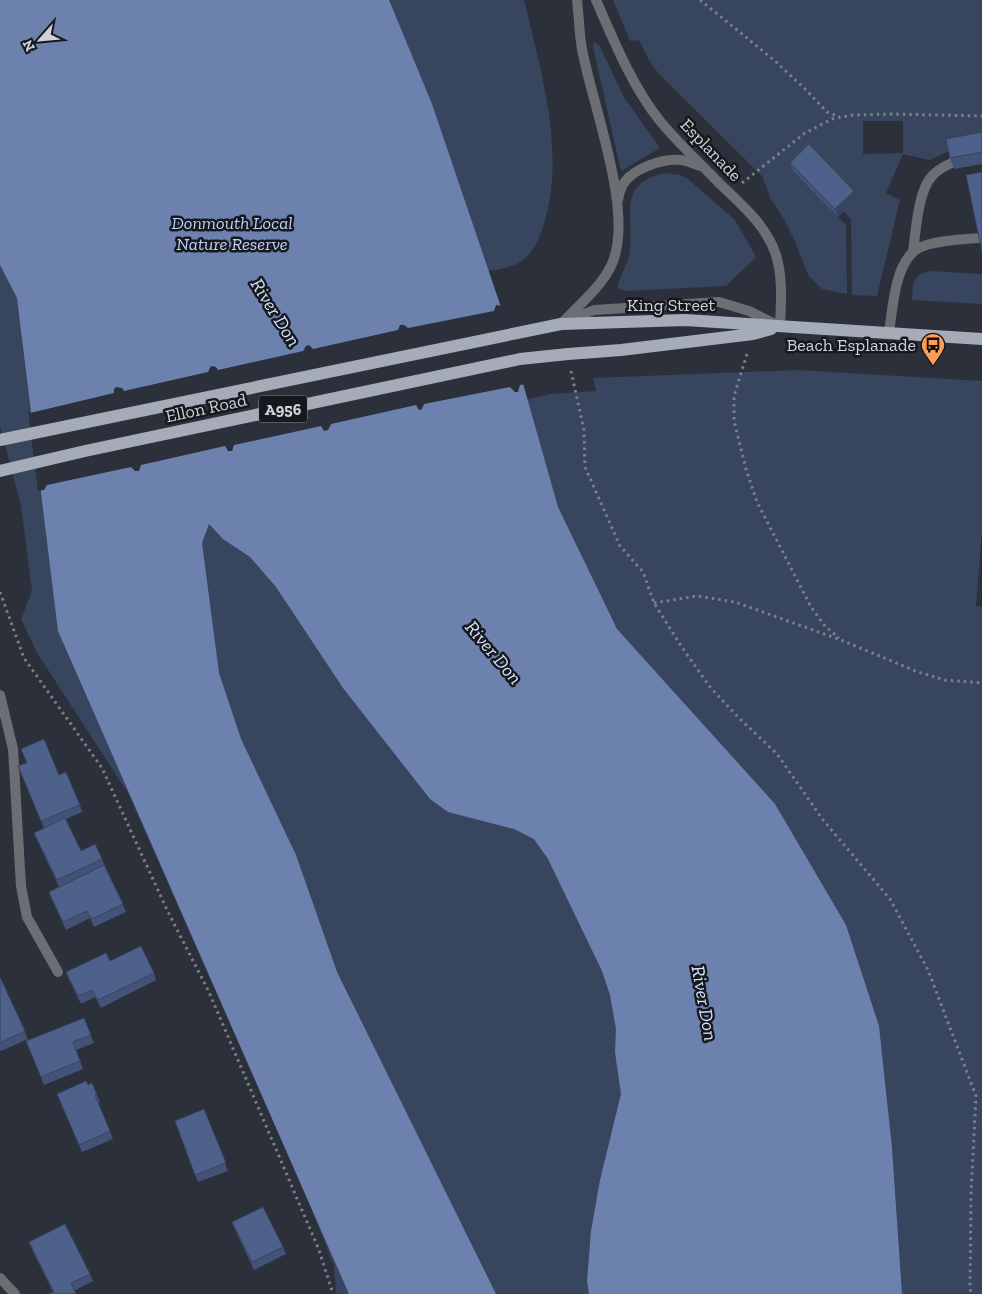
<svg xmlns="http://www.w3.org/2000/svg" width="982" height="1294" viewBox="0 0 982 1294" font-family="'Zilla Slab',serif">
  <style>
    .green { fill: #38455f; fill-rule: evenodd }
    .water { fill: #6c81ad }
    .pier { fill: #2b303b }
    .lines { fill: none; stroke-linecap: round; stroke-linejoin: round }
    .path { stroke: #7b7f88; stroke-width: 3; stroke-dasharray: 2.5 4; stroke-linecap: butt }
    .service { stroke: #6c6e74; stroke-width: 10 }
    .minor { stroke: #6c6e74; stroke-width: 10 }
    .tertiary { stroke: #6c6e74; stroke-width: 10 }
    .primary { stroke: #a6acb7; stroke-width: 12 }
    .wall { fill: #425377 }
    .shaded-wall { fill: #364461 }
    .building { fill: #4d618a; stroke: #364461 }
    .labels { text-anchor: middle; stroke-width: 5; stroke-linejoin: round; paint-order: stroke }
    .shield { fill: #16181d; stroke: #979aa0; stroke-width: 1 }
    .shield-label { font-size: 16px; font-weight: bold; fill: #ced1d8 }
    .street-label { font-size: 18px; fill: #ced1d8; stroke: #16181d }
    .park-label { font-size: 18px; font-style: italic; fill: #bed2fb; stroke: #16181d }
    .poi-label { font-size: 18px; fill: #ced1d8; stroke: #16181d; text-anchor: end }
    .water-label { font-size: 19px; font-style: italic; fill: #d5e3fe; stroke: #16181d }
  </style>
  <rect width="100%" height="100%" fill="#2b303b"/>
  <!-- green -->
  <path class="green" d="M0 0H524C541 70 566 154 544 224 540 237 534 251 523 260 506 272 481 271 460 273L492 408 551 394 596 391 593 378 798 370 982 381V530L976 606 982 607V1294H336L334 1266 310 1205 128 793 37 653 21 619 32 591 21 506 0 426Z
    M613 0H982V144L950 151 929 160 903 154 886 193 900 200 877 296 852 295 851 219 843 211 856 198 793 170 846 225 847 294 822 289 808 275 795 241 784 219 771 199 762 176 659 74 650 62 639 40 630 41ZM863 121H903V153L863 154Z
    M594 42 599 45 624 97 660 148 621 171 594 51 593 44Z
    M664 173 680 175 688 179 735 220 756 257 726 286 626 291 618 288C617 281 627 265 629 256 636 222 614 184 664 173Z
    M930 271 982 274V304L912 300C913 283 912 275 930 271Z"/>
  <!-- water -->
  <path class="water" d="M0 0H389L432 104 503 313 558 507 617 629 775 804 846 925 879 1026 892 1148 902 1294H589L587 1281 591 1231 600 1180 621 1094 615 1052 616 1029 610 995 602 971 548 859 534 839 514 829 448 812 430 799 343 688 276 587 250 557 223 539 209 524 202 543 219 673 241 739 296 855 337 972 496 1294H349L58 631 17 298 0 265Z"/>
  <!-- pier -->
  <path class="pier" d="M496 305 502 306 503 309H505L526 384 520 385 518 392H515L510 387 424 404 422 409 419 410 416 405 331 424 328 430 324 431 321 426 234 445 232 451H228L225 446 141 465 139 471H135L131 467 47 485 44 490 38 491 28 410 30 413 114 393V389L116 387 122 388 124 391 208 372 211 366 216 367 218 370 303 351 306 346 309 345 313 349 398 330 400 325H404L408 328 494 311Z"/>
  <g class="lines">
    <!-- path -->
    <path class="path" d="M700 0 774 60 806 90 827 112 840 117
      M742 183 805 133 832 119 853 115 891 114 982 116
      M747 354 734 396V421L746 469 757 502 811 607 825 626 839 638
      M571 371 584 430 585 467 620 546 643 572 654 603 681 646 710 687 739 718 777 754 823 820 890 899 928 970 976 1096 971 1194 970 1287 971 1294
      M0 592 24 658 102 768 168 912 209 992 319 1250 333 1294
      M654 603 697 596 735 602 841 640 918 672 945 680 982 683"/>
    <!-- service -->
    <path class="service" d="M913 251C916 231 918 189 933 175 938 169 946 166 953 162
      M565 322 594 310 719 302 749 311 775 324
      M889 332C893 308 894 270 913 252 924 241 964 239 980 238"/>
    <!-- minor -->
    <path class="minor" d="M0 695 13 749 21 886 27 917 58 972"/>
    <!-- tertiary -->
    <path class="tertiary" d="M596 0C614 41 632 86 660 121 678 143 700 163 720 184 741 204 767 226 776 255 783 278 781 303 780 327
      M618 200C619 197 619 192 621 189 628 169 666 156 686 161 691 162 696 165 701 166
      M561 324C577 307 601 287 611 266 636 215 592 105 582 49 579 33 579 16 577 0
      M0 1278 15 1294"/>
    <!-- primary -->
    <path class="primary" d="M0 440 561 324 685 320 982 339
      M0 471 85 451 520 359 568 354 621 350 753 334 771 329"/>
  </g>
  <!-- wall -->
  <path class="wall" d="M982 132V164L954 169 950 158Z
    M790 163 857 199 838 217 793 171Z
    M18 766 59 775 80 805 82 812 66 819 81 851 102 859 126 912 94 927 90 918 66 930 52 900 49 892 59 887 37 840 34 833 44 828Z
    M110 961 154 973 156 980 101 1008 95 997 81 1004 69 980 66 972Z
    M0 977 28 1039 1 1051 0 1050Z
    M84 1018 94 1043 76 1050 83 1069 44 1085 26 1041Z
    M88 1085 97 1095 100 1102 98 1103 113 1139 82 1152 57 1094Z
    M204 1109 228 1171 198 1182 175 1121Z
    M232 1222 283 1247 286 1254 254 1270 235 1230Z
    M29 1242 90 1274 93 1281 74 1291 53 1292 32 1250Z"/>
  <!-- shaded-wall -->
  <path class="shaded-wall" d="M854 191 857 199 838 217 835 209Z"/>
  <!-- building -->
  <path class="building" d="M982 132V152L950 158 946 139Z
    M809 144 854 191 835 209 790 163Z
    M982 172V252L966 175Z
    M44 739 59 775 66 772 80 805 41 821 18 766 27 763 21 749Z
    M65 818 81 851 95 844 102 859 57 880 34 833Z
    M104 865 123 904 92 919 87 911 63 922 49 892Z
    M141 946 154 973 98 1000 92 990 78 996 66 972 106 953 110 961Z
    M0 977 25 1031 0 1043Z
    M84 1018 91 1035 73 1042 80 1061 41 1077 26 1041Z
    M86 1081 88 1085 92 1083 97 1095H95L110 1131 79 1145 57 1094Z
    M204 1109 226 1163 195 1175 175 1121Z
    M263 1207 283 1247 252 1262 232 1222Z
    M65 1224 90 1274 71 1283 76 1294H50V1293L54 1292 29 1242Z"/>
  <!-- icons -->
  <defs>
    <g id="bus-pin" transform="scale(1.25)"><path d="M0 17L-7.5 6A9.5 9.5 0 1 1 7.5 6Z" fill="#fd9c56" stroke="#16181d"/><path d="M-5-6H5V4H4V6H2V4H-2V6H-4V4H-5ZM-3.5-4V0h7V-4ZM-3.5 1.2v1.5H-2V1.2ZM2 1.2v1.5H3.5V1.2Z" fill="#111"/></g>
  </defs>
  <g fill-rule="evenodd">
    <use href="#bus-pin" x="933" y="345"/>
  </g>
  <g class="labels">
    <!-- shield labels -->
    <rect class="shield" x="259" y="395.5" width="48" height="27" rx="4"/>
    <g class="shield-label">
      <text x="283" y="415">A956</text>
    </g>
    <!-- street labels -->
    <g class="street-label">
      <text transform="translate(711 150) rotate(46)" y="6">Esplanade</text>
      <text x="671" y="311">King Street</text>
      <text transform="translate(206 408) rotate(-12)" y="6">Ellon Road</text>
    </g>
    <!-- park labels -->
    <g class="park-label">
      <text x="232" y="229">Donmouth Local<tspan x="232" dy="21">Nature Reserve</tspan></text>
    </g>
    <!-- poi labels -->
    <g class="poi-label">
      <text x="916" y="351">Beach Esplanade</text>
    </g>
    <!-- water labels -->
    <g class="water-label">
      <text transform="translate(276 312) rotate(58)" y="7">River Don</text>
      <text transform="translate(494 652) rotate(50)" y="7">River Don</text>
      <text transform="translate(705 1003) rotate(80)" y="7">River Don</text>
    </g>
  </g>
  <!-- north arrow -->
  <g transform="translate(40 40) rotate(243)" stroke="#16181d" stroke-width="4" paint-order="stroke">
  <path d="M0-4L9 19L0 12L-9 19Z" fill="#ced1d8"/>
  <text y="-8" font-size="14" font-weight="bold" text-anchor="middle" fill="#ced1d8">N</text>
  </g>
</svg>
